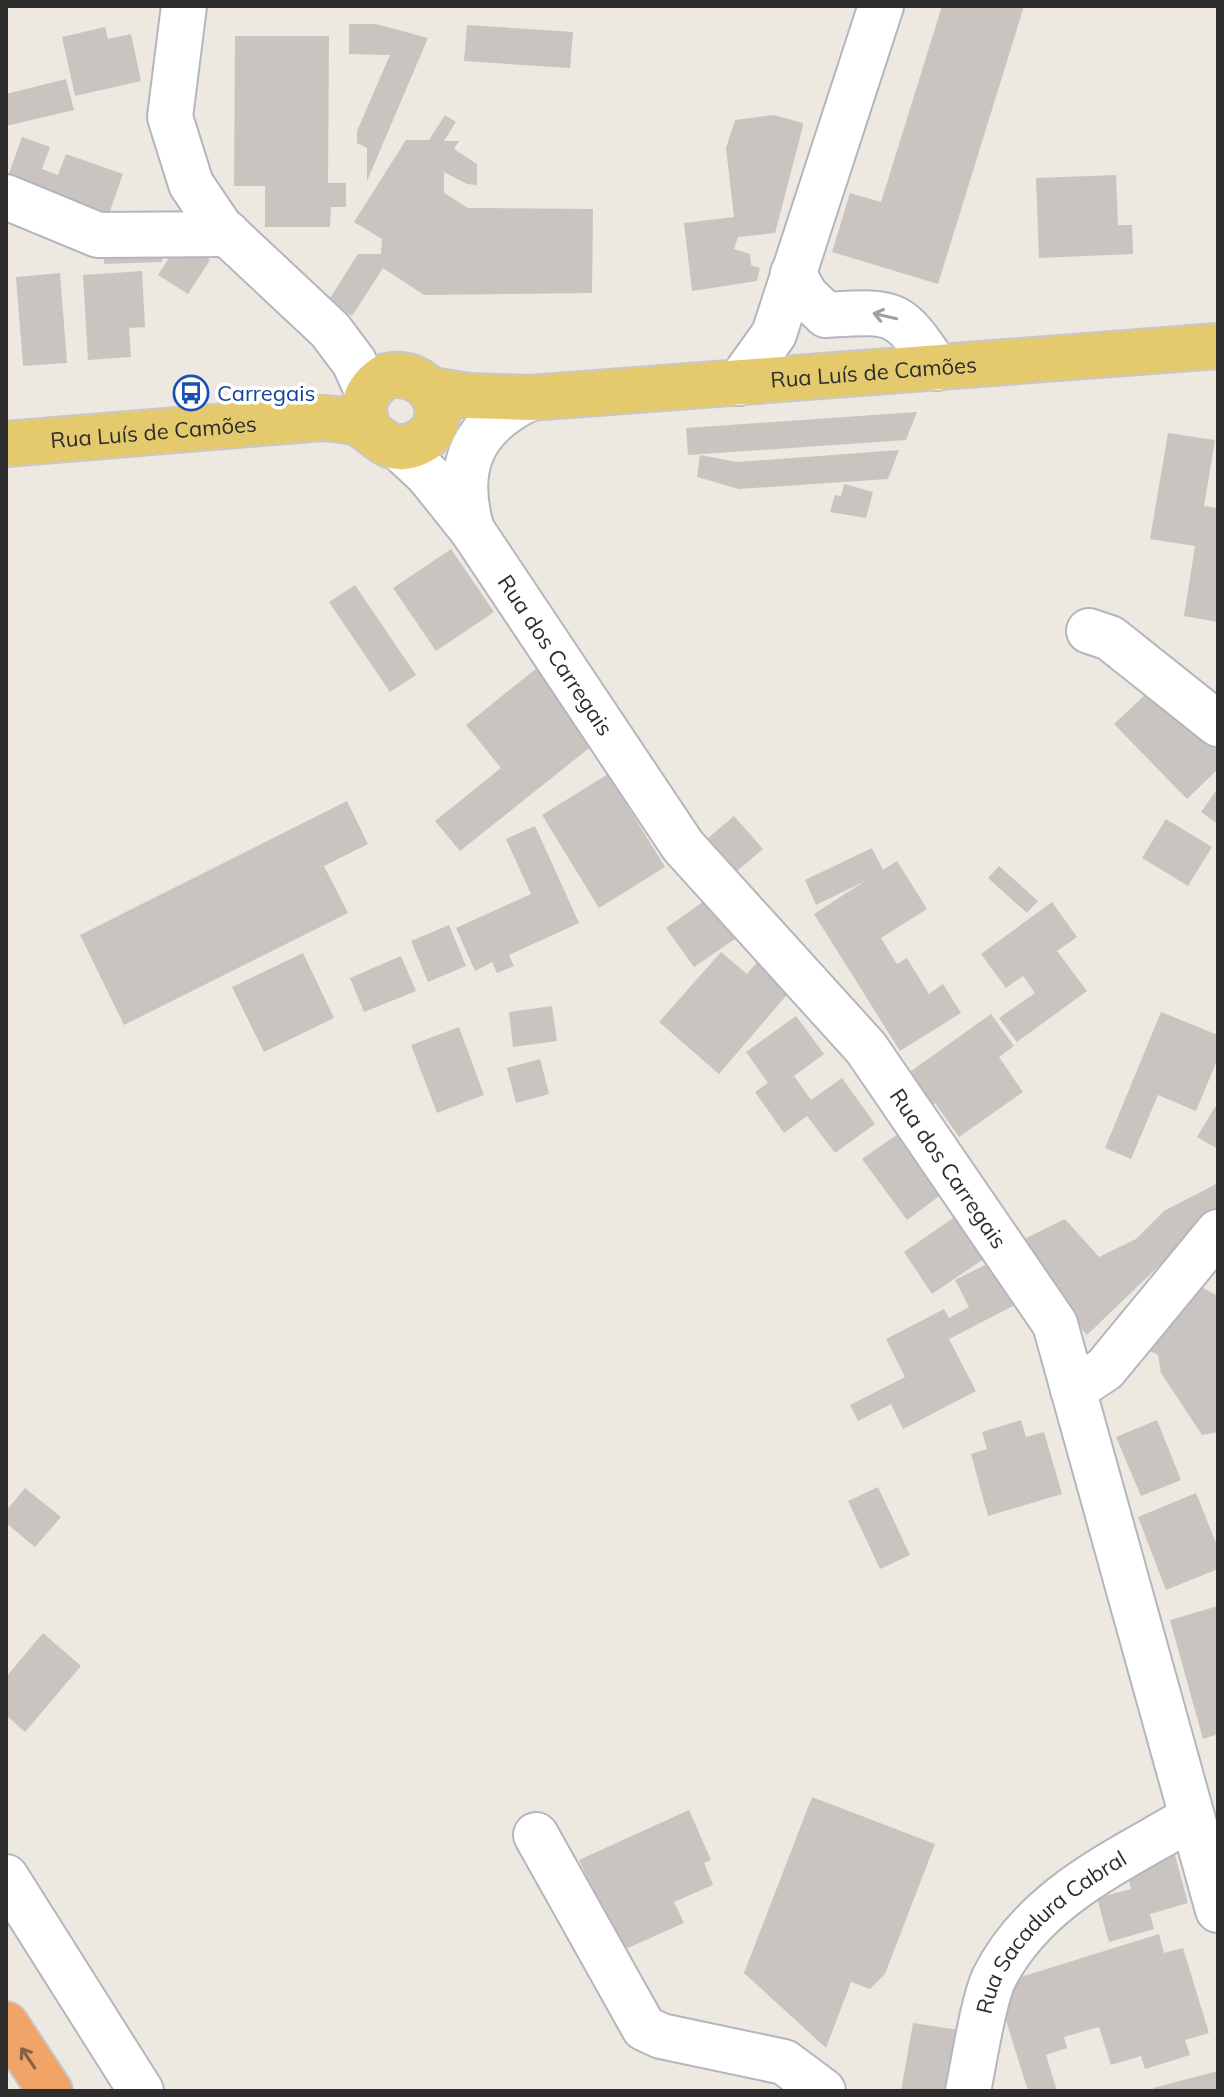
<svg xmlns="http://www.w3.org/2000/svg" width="1224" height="2097" viewBox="0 0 1224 2097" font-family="Mulish,sans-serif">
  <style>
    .building { fill: #c9c4c0 }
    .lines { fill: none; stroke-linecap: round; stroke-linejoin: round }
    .minor-casing { stroke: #b4b6bf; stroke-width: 48 }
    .major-casing { stroke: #c8c8c8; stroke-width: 48 }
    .highway-casing { stroke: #c8c8c8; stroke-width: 48 }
    .minor { stroke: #fff; stroke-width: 44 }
    .major { stroke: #e5ca6d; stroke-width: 44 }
    .highway { stroke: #f1a467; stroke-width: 44 }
    .oneway { stroke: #a0a0a0 }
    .oneway2 { stroke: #856347 }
    .labels { text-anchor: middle; stroke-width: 7; stroke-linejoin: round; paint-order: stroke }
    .street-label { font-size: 22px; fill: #2d2d2d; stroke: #fff }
    .transit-label { font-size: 22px; fill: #164399; stroke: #fff; text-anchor: start }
  </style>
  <rect width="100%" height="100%" fill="#ede8e0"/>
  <!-- building -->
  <path class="building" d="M942 6H1024L938 284 832 252 850 193 881 202Z
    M349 24H376L428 38 367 181V148L357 143V131L390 55 349 54Z
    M467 25 573 32 570 68 464 61Z
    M105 27 108 39 131 34 141 81 75 96 62 37Z
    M235 36H329L328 183H346V207H331L330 227H265V186H234Z
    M66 79 74 110 6 126V94Z
    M445 115 456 122 444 141H459L454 149 477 164V185L467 184 444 172V193L468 208 593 209 592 293 424 295 383 268 352 316 328 301 358 254H381L382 239 354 222 406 140H429Z
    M774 115 803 123V126L775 233 738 237 734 249 750 254 751 265 760 268 757 281 692 291 684 223 734 217 726 148 735 120Z
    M22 137 50 147 42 169 58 175 66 154 123 174 105 225 6 182Z
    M1116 175 1118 225H1132L1133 254 1039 258 1036 178Z
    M180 241 210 260 188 294 158 275Z
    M162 242V262L104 264V244Z
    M142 271 145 327 129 328 131 357 88 360 83 275Z
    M60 273 67 363 23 366 16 277Z
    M917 412 906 440 688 455 686 428Z
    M1168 433 1215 440 1204 506 1218 508V622L1184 616 1195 546 1150 539Z
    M899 450 888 479 739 489 697 477 700 455 737 462Z
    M844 484 873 492 866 518 830 512 835 495 841 496Z
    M451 549 494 612 436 651 393 588Z
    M355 585 416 675 390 692 329 602Z
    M538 667 598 741 460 851 435 821 501 768 466 725Z
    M1161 680 1218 739V769L1187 799 1114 724Z
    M608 774 665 867 599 908 542 815Z
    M1218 788V824L1201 812Z
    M347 801 368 844 324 866 348 913 124 1025 80 935Z
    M734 816 763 849 729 878 700 845Z
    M1166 819 1212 847 1188 886 1142 858Z
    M535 826 579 923 509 955 514 966 497 973 492 962 475 971 456 928 531 894 506 839Z
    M872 848 883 870 897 861 927 909 881 938 897 964 907 958 929 994 943 984 961 1013 900 1051 814 914 865 881 816 905 805 880Z
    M999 866 1038 901 1027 913 988 878Z
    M707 899 735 939 694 967 666 928Z
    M1052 902 1077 937 1057 951 1087 991 1017 1042 999 1018 1035 993 1023 976 1006 988 981 954Z
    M449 925 466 966 428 982 411 941Z
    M721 952 747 974 758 961 791 990 719 1074 659 1022Z
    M303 953 334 1018 264 1052 232 987Z
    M401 956 416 991 364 1012 350 978Z
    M552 1006 557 1041 513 1047 509 1012Z
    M1161 1012 1218 1035V1058L1196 1111 1158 1095 1131 1159 1105 1148Z
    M991 1014 1014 1046 999 1057 1023 1092 959 1137 935 1103 930 1107 907 1074Z
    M796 1016 824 1054 794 1076 811 1100 842 1078 875 1124 835 1153 807 1116 784 1133 755 1092 768 1083 746 1052Z
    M459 1027 484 1095 437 1113 411 1045Z
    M540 1059 549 1094 516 1103 507 1068Z
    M1215 1107 1218 1108V1149L1197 1137Z
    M898 1134 942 1194 907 1220 862 1159Z
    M1218 1183V1209L1087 1335 1046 1294 1020 1241 1065 1219 1099 1257 1136 1239 1164 1211Z
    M956 1216 985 1258 932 1294 904 1252Z
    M993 1261 1015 1305 949 1339 976 1391 903 1429 891 1404 858 1421 850 1405 905 1377 886 1339 944 1309 949 1318 969 1307 955 1280Z
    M1184 1278 1218 1296V1432L1202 1435 1161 1373 1158 1355 1140 1346Z
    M1021 1420 1026 1437 1044 1432 1062 1494 988 1516 971 1454 987 1449 982 1432Z
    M1157 1420 1181 1480 1141 1496 1116 1437Z
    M878 1487 910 1555 880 1569 848 1501Z
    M25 1488 61 1517 35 1547 6 1523V1511Z
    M1196 1493 1218 1548V1569L1166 1590 1138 1517Z
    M1218 1606V1734L1203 1739 1170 1620Z
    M43 1633 81 1666 25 1732 6 1715V1677Z
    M812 1797 935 1844 885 1974 870 1989 851 1982 826 2048 744 1973Z
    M689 1810 711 1860 704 1863 713 1885 674 1902 684 1923 621 1951 579 1860Z
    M1175 1855 1188 1903 1150 1914 1154 1929 1109 1942 1097 1898 1131 1889 1126 1869Z
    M1159 1934 1164 1953 1183 1948 1209 2033 1185 2040 1190 2055 1145 2069 1141 2056 1111 2065 1099 2027 1064 2037 1067 2048 1046 2055 1057 2091H1028L995 1985Z
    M913 2023 959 2030 949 2091H901Z
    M1218 2071V2091H1154L1153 2088Z"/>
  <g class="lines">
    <!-- minor casing -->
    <g class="minor-casing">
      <g id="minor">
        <path d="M184 6 170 117 191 184 220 227 330 330 354 362 368 393"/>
        <path d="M6 197 98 235 228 234"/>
        <path d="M793 273 806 296 826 315C896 311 898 309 937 368"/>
        <path d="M739 383 774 334 881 6"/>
        <path id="s1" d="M398 447 428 475 472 530 683 846 866 1048 1055 1324 1218 1910"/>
        <path d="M472 530C454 469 471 426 530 398"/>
        <path d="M1089 631 1110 638 1218 724"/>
        <path d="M1073 1390 1105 1369 1218 1232"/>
        <path d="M536 1835 644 2028 661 2036 784 2062 823 2091"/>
        <path d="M6 1877 141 2091"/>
        <path id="s2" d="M968 2091C974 2063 983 2001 994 1978 1035 1897 1117 1862 1191 1818"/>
      </g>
    </g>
    <!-- major casing -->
    <g class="major-casing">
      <g id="major">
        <path id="s3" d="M431 390 469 396 530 398 1218 346"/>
        <path id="s4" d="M6 444 323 418C335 419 347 419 359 424 378 434 387 454 413 445 458 428 436 366 386 376 365 390 358 408 370 431"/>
      </g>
    </g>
    <!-- highway casing -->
    <g class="highway-casing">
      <path id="highway" d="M6 2024 50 2091"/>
    </g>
    <!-- minor -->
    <use href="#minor" class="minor"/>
    <!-- major -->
    <use href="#major" class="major"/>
    <!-- highway -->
    <use href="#highway" class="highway"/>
  </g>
  <!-- one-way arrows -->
  <defs><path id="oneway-shaft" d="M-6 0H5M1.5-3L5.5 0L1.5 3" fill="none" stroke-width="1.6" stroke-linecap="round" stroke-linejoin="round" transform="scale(2)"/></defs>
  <use class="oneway" href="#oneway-shaft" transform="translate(885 316) rotate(-167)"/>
  <use class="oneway2" href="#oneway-shaft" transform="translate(28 2058) rotate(-124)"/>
  <!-- icons -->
  <defs>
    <g id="bus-ring" transform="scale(1.8)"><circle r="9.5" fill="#fff" stroke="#1a4fb4" stroke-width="1.5"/><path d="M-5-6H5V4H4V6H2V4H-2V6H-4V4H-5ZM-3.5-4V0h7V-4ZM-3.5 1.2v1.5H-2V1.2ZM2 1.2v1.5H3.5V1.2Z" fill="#1a4fb4"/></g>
  </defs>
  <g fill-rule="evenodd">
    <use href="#bus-ring" x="191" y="393"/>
  </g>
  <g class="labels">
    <!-- street labels -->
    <g class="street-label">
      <text dy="8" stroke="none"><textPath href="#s3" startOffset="444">Rua Luís de Camões</textPath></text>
      <text dy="8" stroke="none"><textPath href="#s4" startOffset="148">Rua Luís de Camões</textPath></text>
      <text dy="8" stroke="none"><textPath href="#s1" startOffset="262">Rua dos Carregais</textPath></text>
      <text dy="8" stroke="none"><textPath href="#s1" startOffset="910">Rua dos Carregais</textPath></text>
      <text dy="8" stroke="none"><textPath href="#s2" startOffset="188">Rua Sacadura Cabral</textPath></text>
    </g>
    <!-- transit labels -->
    <g class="transit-label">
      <text x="217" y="401">Carregais</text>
    </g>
  </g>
  <!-- border -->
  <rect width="1224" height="2097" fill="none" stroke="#2d2d2d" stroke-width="16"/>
</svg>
